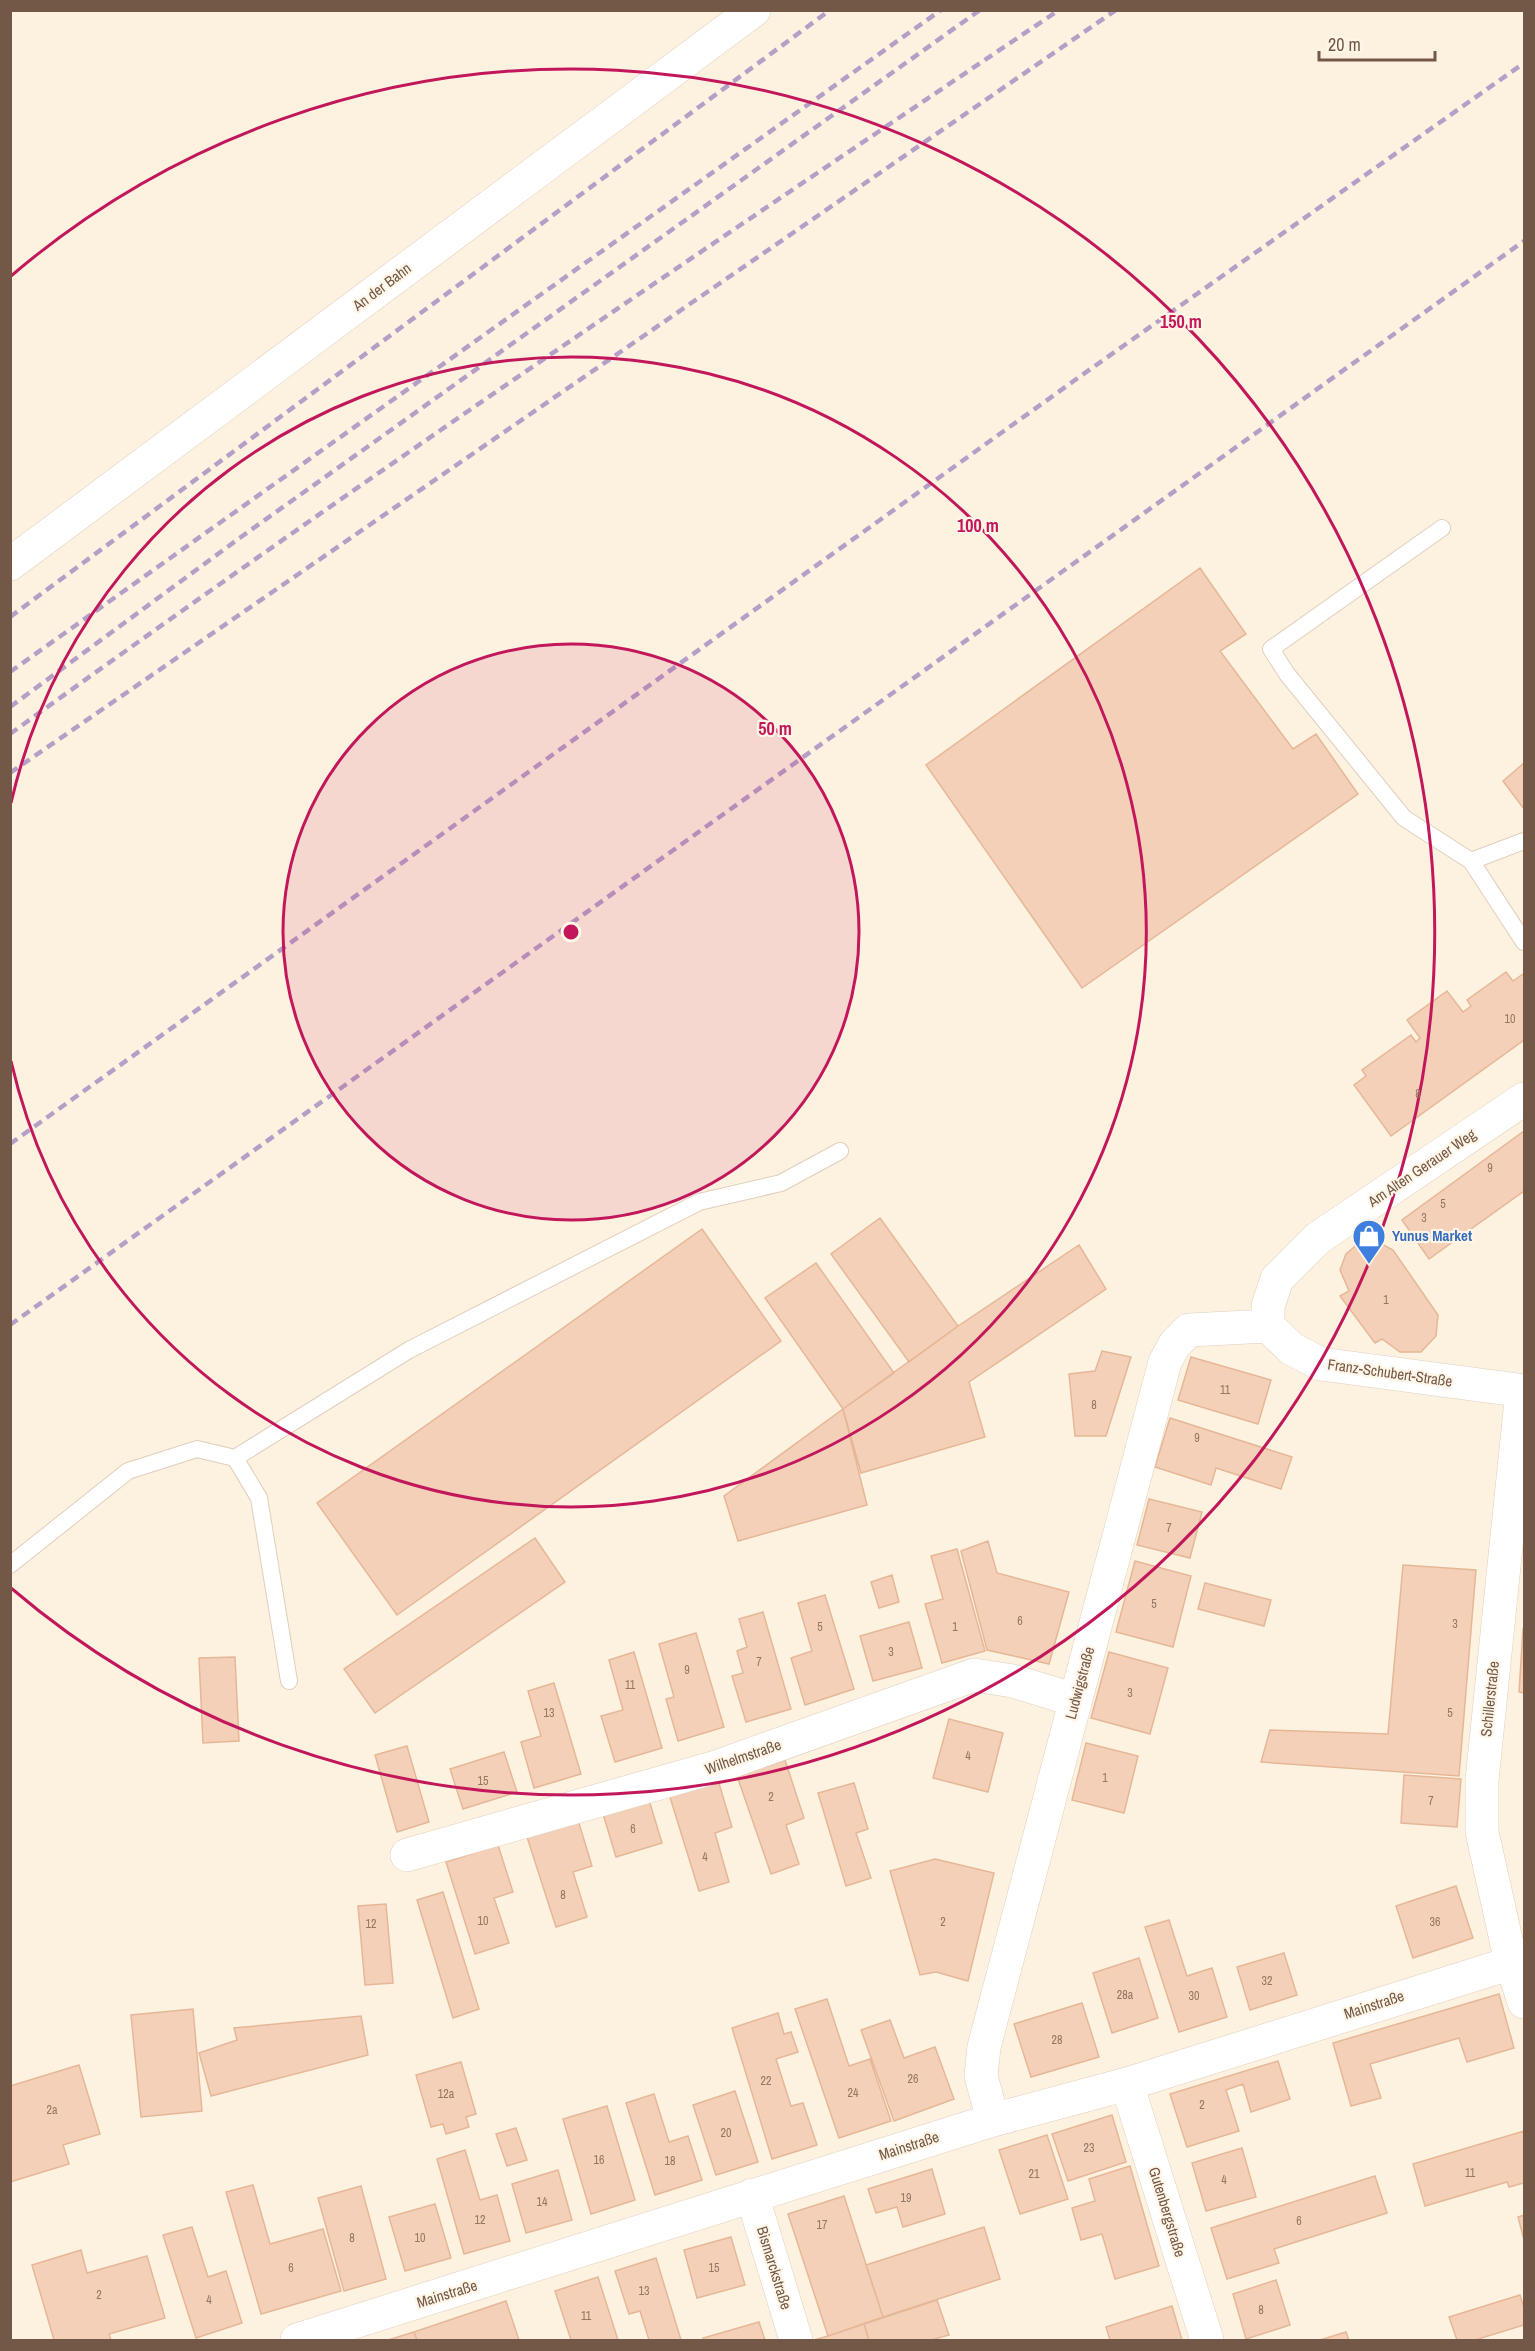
<svg xmlns="http://www.w3.org/2000/svg" width="1535" height="2351" viewBox="0 0 1535 2351" font-family="'Archivo Narrow',sans-serif">
  <style>
    .building { fill: #f3d0b7; stroke: #e6b797; stroke-width: 1.5 }
    .lines { fill: none; stroke-linecap: round; stroke-linejoin: round }
    .service-casing { stroke: #e1cebc; stroke-width: 18 }
    .minor-casing { stroke: #e1cebc; stroke-width: 34 }
    .service { stroke: #fff; stroke-width: 16 }
    .minor { stroke: #fff; stroke-width: 33 }
    .rail { stroke: #b59fc6; stroke-width: 4.5; stroke-dasharray: 9 6; stroke-linecap: butt }
    .ring { fill: none; stroke: #c2185b; stroke-width: 3 }
    .labels { text-anchor: middle; stroke-width: 4.5; stroke-linejoin: round; paint-order: stroke }
    .number-label { font-size: 12px; fill: #947663 }
    .street-label { font-size: 15px; fill: #745847; stroke: #fff6e7 }
    .shop-label { font-size: 15px; font-weight: bold; fill: #366cbe; stroke: #fff6e7; text-anchor: start }
    .centre { fill: #c2185b; stroke: #fff6e7; stroke-width: 3 }
    .ring-label { font-size: 18px; text-anchor: middle; font-weight: bold; fill: #c2185b; stroke: #fff6e7; stroke-width: 4.5; stroke-linejoin: round; paint-order: stroke }
  </style>
  <rect width="100%" height="100%" fill="#fdf2e0"/>
  <!-- building -->
  <path class="building" d="M1200 568 1246 634 1220 651 1293 749 1316 734 1358 794 1082 988 926 765Z
    M1524 763V809L1503 781Z
    M1506 972 1513 981 1523 974 1524 976V1040L1391 1136 1354 1085 1366 1076 1362 1070 1411 1035 1416 1042 1420 1038 1407 1020 1447 991 1463 1012 1471 1006 1467 1000Z
    M1524 1131V1191L1429 1259 1402 1220Z
    M880 1218 958 1326 909 1362 831 1254Z
    M702 1229 781 1341 397 1615 317 1503Z
    M1369 1241 1378 1242 1393 1250 1438 1315 1436 1336 1421 1352H1400L1382 1339 1375 1343 1340 1296 1349 1291 1340 1270 1346 1254 1359 1243Z
    M1079 1245 1106 1289 969 1382 985 1437 861 1473 843 1409 958 1326Z
    M816 1263 894 1373 843 1409 765 1298Z
    M1102 1351 1131 1357 1106 1436H1075L1069 1374 1095 1371Z
    M1191 1357 1271 1380 1258 1424 1178 1400Z
    M843 1409 867 1505 738 1541 724 1496Z
    M1170 1418 1292 1457 1281 1489 1216 1468 1211 1485 1155 1467Z
    M1149 1499 1202 1512 1190 1558 1137 1545Z
    M535 1538 565 1582 375 1713 344 1669Z
    M988 1541 997 1573 1069 1592 1049 1664 987 1650 961 1551Z
    M957 1549 985 1651 942 1663 925 1604 943 1599 931 1556Z
    M1135 1561 1191 1576 1173 1647 1116 1632Z
    M1403 1565 1476 1570 1459 1776 1261 1762 1270 1730 1388 1734Z
    M892 1575 899 1602 879 1608 871 1582Z
    M1205 1583 1271 1600 1264 1626 1198 1609Z
    M825 1595 854 1689 805 1705 791 1658 812 1651 798 1603Z
    M763 1612 791 1709 746 1722 732 1676 743 1673 737 1651 747 1647 739 1619Z
    M909 1622 922 1668 873 1681 860 1636Z
    M1523 1629H1524V1693L1519 1692Z
    M696 1633 724 1727 678 1741 666 1699 674 1697 659 1644Z
    M634 1652 662 1748 615 1762 601 1716 623 1710 609 1660Z
    M1109 1652 1168 1668 1150 1734 1091 1718Z
    M235 1657 239 1741 203 1743 199 1658Z
    M554 1683 581 1774 534 1788 521 1742 541 1736 528 1691Z
    M949 1719 1003 1733 988 1792 933 1778Z
    M1086 1743 1138 1756 1124 1813 1072 1800Z
    M407 1746 429 1822 397 1832 375 1755Z
    M504 1752 517 1792 463 1809 450 1769Z
    M785 1760 804 1818 786 1825 799 1864 771 1874 737 1776Z
    M1404 1775 1461 1779 1457 1827 1401 1823Z
    M718 1780 732 1827 715 1833 729 1882 699 1891 669 1794Z
    M854 1783 868 1829 856 1833 871 1878 846 1886 818 1793Z
    M649 1800 662 1843 616 1857 603 1814Z
    M578 1820 592 1866 573 1872 587 1917 556 1927 527 1837Z
    M498 1845 513 1892 494 1898 509 1943 475 1954 446 1862Z
    M935 1859 994 1873 968 1981 936 1972 920 1975 890 1871Z
    M1456 1886 1473 1938 1413 1958 1396 1906Z
    M443 1892 479 2009 453 2018 417 1900Z
    M386 1904 393 1983 365 1985 358 1906Z
    M1169 1920 1187 1976 1212 1968 1227 2017 1179 2032 1145 1927Z
    M1284 1953 1297 1995 1250 2010 1237 1967Z
    M1139 1958 1158 2018 1112 2033 1093 1973Z
    M1499 1994 1514 2048 1467 2062 1459 2038 1370 2064 1381 2098 1351 2106 1333 2043Z
    M827 1999 849 2066 870 2059 891 2121 839 2138 795 2009Z
    M1082 2003 1099 2057 1031 2077 1014 2024Z
    M193 2009 202 2111 141 2117 131 2015Z
    M778 2013 784 2034 791 2032 798 2052 776 2059 791 2106 803 2103 817 2145 772 2159 732 2028Z
    M361 2016 368 2055 211 2096 199 2053 237 2040 234 2028Z
    M890 2020 904 2058 935 2047 954 2099 894 2121 861 2030Z
    M1278 2061 1290 2099 1251 2112 1243 2084 1226 2090 1239 2131 1187 2147 1170 2094Z
    M461 2062 476 2114 466 2117 469 2127 446 2134 443 2124 431 2127 416 2075Z
    M79 2065 100 2134 63 2145 69 2164 10 2182V2086Z
    M735 2091 758 2162 716 2175 693 2105Z
    M654 2094 669 2142 688 2136 702 2180 655 2195 626 2103Z
    M607 2106 635 2200 591 2214 563 2119Z
    M1112 2115 1126 2162 1068 2181 1052 2134Z
    M516 2128 527 2160 507 2166 496 2134Z
    M1524 2131V2183L1509 2187 1507 2182 1425 2206 1413 2164Z
    M1047 2135 1068 2199 1020 2214 999 2150Z
    M1242 2148 1256 2197 1206 2211 1192 2163Z
    M465 2150 480 2200 497 2195 510 2241 464 2254 437 2159Z
    M1130 2166 1159 2266 1115 2279 1102 2234 1081 2240 1072 2208 1095 2201 1089 2179Z
    M932 2169 945 2214 903 2227 897 2207 876 2213 868 2189Z
    M558 2170 572 2220 526 2233 512 2184Z
    M1375 2176 1387 2213 1274 2249 1279 2263 1227 2279 1211 2228Z
    M253 2185 270 2244 323 2229 341 2291 261 2314 226 2192Z
    M361 2186 386 2279 344 2291 318 2198Z
    M844 2196 883 2317 828 2336 788 2214Z
    M435 2204 451 2258 405 2271 389 2217Z
    M1524 2215V2240L1518 2217Z
    M192 2227 208 2277 226 2271 242 2323 196 2338 163 2235Z
    M984 2227 1000 2279 883 2317 866 2265Z
    M731 2237 745 2285 697 2298 684 2250Z
    M81 2250 87 2273 147 2256 165 2318 109 2334 111 2340H54L32 2265Z
    M656 2258 681 2340H649L640 2311 629 2314 615 2271Z
    M598 2277 618 2340H571L555 2291Z
    M1276 2280 1290 2325 1246 2339 1233 2294Z
    M1520 2295 1524 2308V2325L1475 2340H1457L1449 2317Z
    M937 2300 949 2335 931 2340H869L864 2324Z
    M506 2301 519 2340H417L414 2332Z
    M1172 2306 1182 2340H1110L1106 2327Z
    M759 2322 765 2340H703V2338Z
    M864 2324 869 2340H814L828 2336Z
    M414 2332 417 2340H388Z
    M1346 2332 1349 2340H1320Z"/>
  <g class="lines">
    <!-- service casing -->
    <g class="service-casing">
      <path id="service" d="M1442 528 1271 649 1287 674 1404 818 1471 861 1524 841
        M1471 861 1524 942
        M235 1458 409 1350 699 1202 781 1183 840 1151
        M10 1565 128 1471 197 1449 235 1458 259 1498 289 1681"/>
    </g>
    <!-- minor casing -->
    <g class="minor-casing">
      <path id="minor" d="M10 564 754 10
        M1268 1326V1306L1277 1279 1318 1238 1524 1099
        M1268 1326 1292 1349 1321 1364 1524 1391
        M1522 1391 1482 1780V1832L1511 1962 1524 2002
        M407 1855 716 1767 974 1675 1013 1681 1075 1700
        M1127 2084 1207 2340
        M993 2120 981 2076 984 2047 1165 1362 1175 1344 1189 1330 1268 1326
        M752 2195 796 2340
        M297 2340 993 2120 1127 2084 1524 1959"/>
    </g>
    <!-- service -->
    <use href="#service" class="service"/>
    <!-- minor -->
    <use href="#minor" class="minor"/>
    <!-- rail -->
    <path class="rail" d="M10 617 830 10
      M10 672 941 10
      M10 707 241 537 980 10
      M10 734C354 485 707 247 1059 10
      M10 773 1116 10
      M10 1144 1075 380 1524 63
      M10 1325 1524 241"/>
  </g>
  <!-- distance rings -->
  <circle cx="571" cy="932" r="288" fill="#c2185b" fill-opacity=".12"/>
  <g class="ring">
    <circle cx="571" cy="932" r="288"/>
    <path d="M11 803A575 575 0 1 1 11 1061"/>
    <path d="M11 276A863 863 0 1 1 11 1588"/>
  </g>
  <!-- icons -->
  <defs>
    <g id="shop-pin" transform="scale(1.725)"><path d="M0 17L-7.5 6A9.5 9.5 0 1 1 7.5 6Z" fill="#3f7fe0" stroke="#fff6e7"/><path d="M-5-2.5h2.3a2.7 3.5 0 0 1 5.4 0H5L5.5 6h-11ZM-1.5-2.5h3a1.5 2.3 0 0 0-3 0Z" fill="#fff"/></g>
  </defs>
  <g fill-rule="evenodd">
    <use href="#shop-pin" x="1369" y="1236"/>
  </g>
  <g class="labels">
    <!-- number labels -->
    <g class="number-label">
      <text x="1510" y="1023">10</text>
      <text x="1418" y="1098">8</text>
      <text x="1490" y="1172">9</text>
      <text x="1443" y="1208">5</text>
      <text x="1424" y="1222">3</text>
      <text x="1386" y="1304">1</text>
      <text x="1225" y="1394">11</text>
      <text x="1094" y="1409">8</text>
      <text x="1197" y="1442">9</text>
      <text x="1169" y="1532">7</text>
      <text x="1154" y="1608">5</text>
      <text x="1020" y="1625">6</text>
      <text x="1455" y="1628">3</text>
      <text x="820" y="1631">5</text>
      <text x="955" y="1631">1</text>
      <text x="891" y="1656">3</text>
      <text x="759" y="1666">7</text>
      <text x="687" y="1674">9</text>
      <text x="630" y="1689">11</text>
      <text x="1130" y="1697">3</text>
      <text x="549" y="1717">13</text>
      <text x="1450" y="1717">5</text>
      <text x="968" y="1760">4</text>
      <text x="1105" y="1782">1</text>
      <text x="483" y="1785">15</text>
      <text x="771" y="1801">2</text>
      <text x="1431" y="1805">7</text>
      <text x="633" y="1833">6</text>
      <text x="705" y="1861">4</text>
      <text x="563" y="1899">8</text>
      <text x="483" y="1925">10</text>
      <text x="943" y="1926">2</text>
      <text x="1435" y="1926">36</text>
      <text x="371" y="1928">12</text>
      <text x="1267" y="1985">32</text>
      <text x="1125" y="1999">28a</text>
      <text x="1194" y="2000">30</text>
      <text x="1057" y="2044">28</text>
      <text x="913" y="2083">26</text>
      <text x="766" y="2085">22</text>
      <text x="853" y="2097">24</text>
      <text x="446" y="2098">12a</text>
      <text x="1202" y="2109">2</text>
      <text x="52" y="2114">2a</text>
      <text x="726" y="2137">20</text>
      <text x="1089" y="2152">23</text>
      <text x="599" y="2164">16</text>
      <text x="670" y="2165">18</text>
      <text x="1470" y="2177">11</text>
      <text x="1034" y="2178">21</text>
      <text x="1224" y="2184">4</text>
      <text x="906" y="2202">19</text>
      <text x="542" y="2206">14</text>
      <text x="480" y="2224">12</text>
      <text x="1299" y="2225">6</text>
      <text x="822" y="2229">17</text>
      <text x="352" y="2242">8</text>
      <text x="420" y="2242">10</text>
      <text x="291" y="2272">6</text>
      <text x="714" y="2272">15</text>
      <text x="644" y="2295">13</text>
      <text x="99" y="2299">2</text>
      <text x="209" y="2304">4</text>
      <text x="1261" y="2314">8</text>
      <text x="586" y="2320">11</text>
    </g>
    <!-- street labels -->
    <g class="street-label">
      <text transform="translate(382 287) rotate(-37)" y="5">An der Bahn</text>
      <text transform="translate(1422 1168) rotate(-34)" y="5">Am Alten Gerauer Weg</text>
      <text transform="translate(1390 1373) rotate(8)" y="5">Franz-Schubert-Straße</text>
      <text transform="translate(1080 1683) rotate(-75)" y="5">Ludwigstraße</text>
      <text transform="translate(1490 1699) rotate(-84)" y="5">Schillerstraße</text>
      <text transform="translate(743 1757) rotate(-19)" y="5">Wilhelmstraße</text>
      <text transform="translate(1374 2005) rotate(-18)" y="5">Mainstraße</text>
      <text transform="translate(909 2146) rotate(-18)" y="5">Mainstraße</text>
      <text transform="translate(1167 2212) rotate(73)" y="5">Gutenbergstraße</text>
      <text transform="translate(774 2268) rotate(73)" y="5">Bismarckstraße</text>
      <text transform="translate(447 2294) rotate(-17)" y="5">Mainstraße</text>
    </g>
    <!-- shop labels -->
    <g class="shop-label">
      <text x="1392" y="1241">Yunus Market</text>
    </g>
  </g>
  <circle cx="571" cy="932" r="9" class="centre"/>
  <g class="ring-label">
    <text x="1181" y="328">150 m</text>
    <text x="978" y="532">100 m</text>
    <text x="775" y="735">50 m</text>
  </g>
  <!-- border -->
  <rect width="1535" height="2351" fill="none" stroke="#745847" stroke-width="24"/>
  <!-- scale -->
  <path d="M1319 51v9h116v-9" fill="none" stroke="#745847" stroke-width="3"/>
  <text x="1328" y="51" font-size="18" fill="#745847" stroke="#fff6e7" stroke-width="4.5" paint-order="stroke">20 m</text>
</svg>
